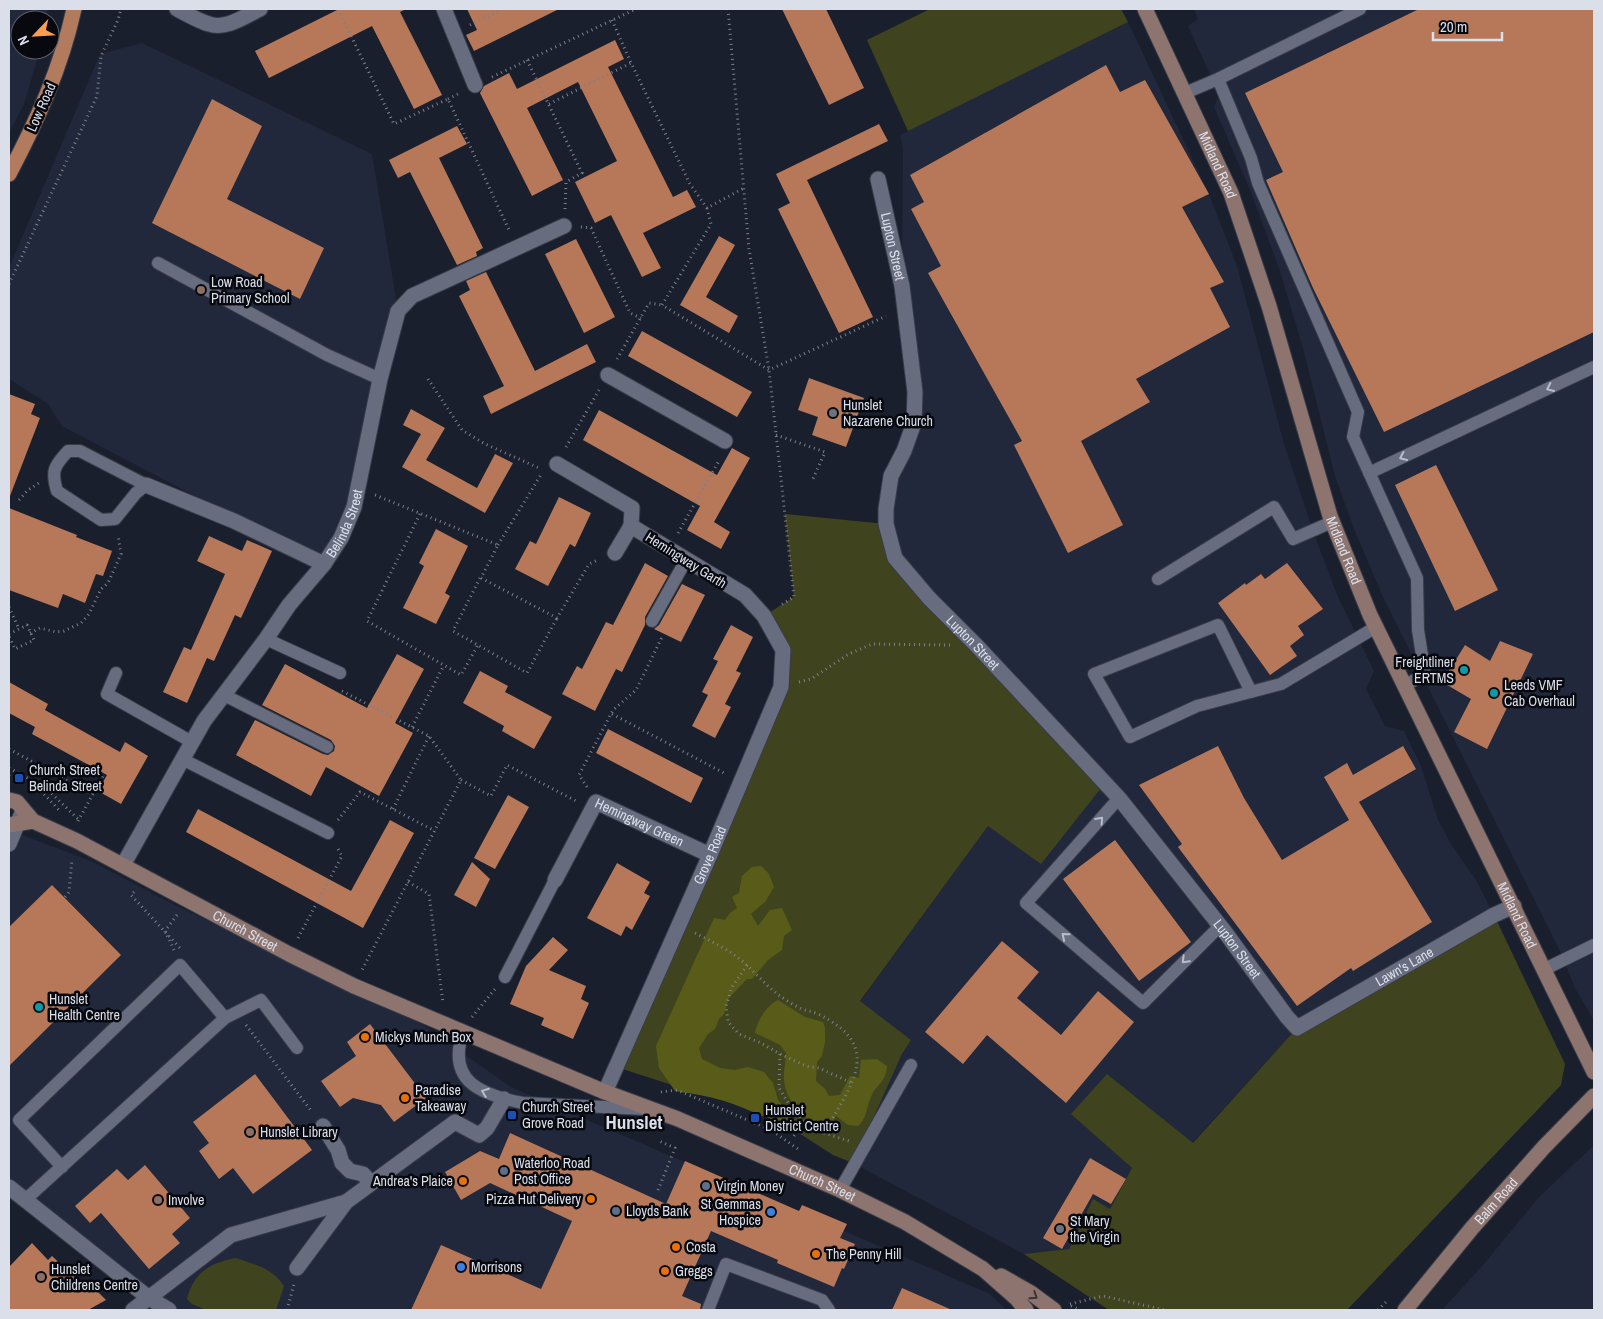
<svg xmlns="http://www.w3.org/2000/svg" width="1603" height="1319" viewBox="0 0 1603 1319" font-family="'Archivo Narrow',sans-serif">
  <style>
    .built { fill: #21283c }
    .green { fill: #40441e }
    .forest { fill: #585c18 }
    .building { fill: #b67859 }
    .lines { fill: none; stroke-linecap: round; stroke-linejoin: round }
    .lane-casing { stroke: #383c48; stroke-width: 14 }
    .street-casing { stroke: #383c48; stroke-width: 17 }
    .secondary-casing { stroke: #383c48; stroke-width: 17 }
    .primary-casing { stroke: #383c48; stroke-width: 17 }
    .path { stroke: #7c818d; stroke-width: 3; stroke-dasharray: 1 4; stroke-linecap: butt }
    .lane { stroke: #676d7f; stroke-width: 12 }
    .street { stroke: #676d7f; stroke-width: 15 }
    .secondary { stroke: #8d746e; stroke-width: 15 }
    .primary { stroke: #b37b5d; stroke-width: 15 }
    .oneway { stroke: #b8bdca }
    .oneway2 { stroke: #3d3435 }
    .education-dot { fill: #8d6e63; stroke: #07090f; stroke-width: 2 }
    .worship-dot { fill: #6b7280; stroke: #07090f; stroke-width: 2 }
    .culture-dot { fill: #0f9aa8; stroke: #07090f; stroke-width: 2 }
    .transit-dot { fill: #1a4fb4; stroke: #07090f; stroke-width: 2 }
    .food-dot { fill: #e8710a; stroke: #07090f; stroke-width: 2 }
    .service-dot { fill: #5c6f8a; stroke: #07090f; stroke-width: 2 }
    .shop-dot { fill: #3f7fe0; stroke: #07090f; stroke-width: 2 }
    .labels { text-anchor: middle; stroke-width: 5; stroke-linejoin: round; paint-order: stroke }
    .street-label { font-size: 14px; fill: #dbdfea; stroke: #07090f }
    .poi-label { font-size: 14px; fill: #dbdfea; stroke: #07090f; text-anchor: start }
    .district-label { font-size: 19px; font-weight: bold; fill: #dbdfea; stroke: #07090f }
  </style>
  <rect width="100%" height="100%" fill="#1a1f2d"/>
  <!-- built -->
  <path class="built" d="M9 9H48L46 20H20V50H40L24 104 9 133Z
    M1194 9H1594V1021L1575 988 1558 947 1383 597 1354 529 1335 476 1303 348 1279 268 1250 190 1214 107 1219 94 1188 26 1198 19Z
    M1128 22 1209 194 1237 266 1284 444 1316 539 1338 597 1374 671 1366 689 1385 726 1404 731 1421 766 1438 820 1451 844 1476 880 1494 915 1297 1028 1192 1143 1107 1074 1072 1114 1132 1168 1110 1209 1093 1200 1069 1249 1024 1254 853 1163 902 1054 911 1040 860 1002 988 826 895 558 886 509 914 423 902 286 903 149 900 135Z
    M142 43 372 154 398 311 358 488 324 564 62 426 48 404 9 379V268L100 54Z
    M22 835 91 861 163 899 421 1024 511 1087 990 1294 1006 1310H159L9 1199V855Z
    M1594 1145V1310H1442L1484 1264 1539 1197Z"/>
  <!-- green -->
  <path class="green" d="M930 9H1121L1128 22 908 131 867 40Z
    M785 514 886 524 895 558 1105 783 1041 864 988 826 860 1001 911 1040 902 1054 853 1163 833 1155 802 1135 737 1100 691 1091 616 1067 772 709 783 650 764 616 794 597Z
    M1494 915 1565 1064 1561 1085 1347 1310H1109L1024 1254 1069 1249 1093 1199 1110 1209 1132 1168 1071 1114 1107 1074 1193 1143 1297 1028Z
    M236 1258C256 1265 272 1268 284 1286L276 1310H206L192 1304 187 1299C194 1272 210 1263 236 1258Z"/>
  <!-- forest -->
  <path class="forest" d="M761 866 769 874 774 887 765 902 751 914 758 926 770 910 782 908 792 930 784 936 782 950 768 960 752 979H747L729 998 724 1014 719 1019 715 1029 708 1034 699 1048 702 1059 720 1068 735 1070 748 1067 764 1072 773 1083 778 1100 793 1120 788 1125C769 1120 752 1111 733 1104 714 1097 694 1094 675 1091L659 1068 656 1046 714 918 725 920 730 913 737 908 732 897 739 893 742 876 752 867Z
    M778 1000 805 1017 823 1022 825 1028V1042L822 1056 817 1062 816 1081 825 1089 829 1096 840 1095 850 1076 859 1078 861 1060 877 1059 887 1066C886 1083 876 1084 871 1097 866 1108 867 1118 858 1126L848 1125 836 1116 828 1131C807 1121 786 1104 784 1080 783 1072 786 1062 786 1053L780 1045 755 1033C757 1021 766 1006 778 1000Z"/>
  <!-- building -->
  <path class="building" d="M339 9H406L400 12 442 95 414 109 372 26 269 78 255 51Z
    M467 9H559L474 51 466 35 477 30Z
    M782 9H826L864 88 829 105Z
    M1419 9H1594V332L1384 432 1313 288 1266 180 1283 172 1245 93Z
    M615 40 624 59 608 67 673 197 687 190 696 207 643 233 661 268 642 277 611 215 595 223 575 182 617 161 578 82 527 108 563 180 532 196 480 93 484 86 509 73 517 89Z
    M1106 65 1120 92 1145 80 1209 194 1182 207 1224 282 1210 288 1230 327 1136 379 1150 402 1081 441 1123 525 1068 553 1014 445 1022 441 928 273 941 266 911 209 924 202 910 175Z
    M212 99 262 126 227 199 324 248 300 299 152 223Z
    M879 124 888 141 807 180 873 317 839 333 778 209 790 203 776 174Z
    M457 126 467 144 439 158 483 248 476 252 477 256 457 265 410 172 398 178 389 160Z
    M719 236 735 245 706 297 738 316 729 333 680 305Z
    M576 239 615 317 584 333 545 254Z
    M486 272 535 371 587 344 596 362 491 414 483 396 504 386 459 296 470 290 466 281Z
    M642 331 752 392 737 417 628 356Z
    M809 378 864 398 846 447 812 435 818 417 798 410Z
    M9 394 35 404 31 414 40 418 10 496H9Z
    M411 409 445 428 426 460 477 488 495 454 513 463 485 513 402 467 421 434 403 425Z
    M599 410 717 475 732 448 750 458 714 522 730 532 721 549 687 530 700 506 583 440Z
    M1436 465 1498 590 1455 611 1395 485Z
    M559 497 591 513 575 547 570 544 548 586 515 569 530 541 536 544Z
    M9 508 77 535 76 537 112 551 103 576 96 574 85 603 63 594 58 608 9 590Z
    M436 529 468 546 445 593 450 596 436 624 403 608 424 566 419 563Z
    M209 536 242 551 247 540 272 551 241 618 235 615 214 661 207 658 187 703 163 692 184 647 191 650 225 574 197 561Z
    M645 563 668 576 645 617V625L622 672 616 669 595 711 562 694 577 666 582 669 606 622 613 625Z
    M1287 563 1323 609 1298 626 1304 635 1290 646 1297 656 1270 675 1218 603 1245 583 1246 585 1261 574 1265 579Z
    M682 584 705 595 681 642 654 629 659 625Z
    M731 625 753 637 736 671 741 673 725 704 731 707 715 738 692 726 708 695 702 692 718 661 713 659Z
    M1500 641 1533 654 1487 749 1454 732 1471 699 1442 682 1465 645 1490 661Z
    M397 654 424 669 395 723 413 733 379 796 326 767 311 796 236 755 255 720 323 754 328 755 334 751 335 746 331 740 262 705 285 664 367 708Z
    M480 671 508 686 505 692 552 717 534 749 502 731 504 726 463 703Z
    M9 682 48 704 45 710 120 752 125 742 148 756 121 804 98 791 107 775 32 734 35 727 9 713Z
    M608 729 703 778 691 803 596 753Z
    M1218 746 1244 798 1282 860 1349 820 1324 777 1347 763 1353 775 1403 746 1416 769 1359 802 1432 922 1353 971 1351 968 1297 1006 1178 847 1182 844 1139 785Z
    M508 795 529 807 495 869 474 858Z
    M198 809 351 891 390 820 414 833 363 928 186 832Z
    M1115 840 1191 942 1139 981 1063 879Z
    M472 862 490 879 476 907 454 895Z
    M617 863 650 882 644 893 650 896 632 930 626 926 621 936 587 918Z
    M52 885 121 955 9 1066V927Z
    M553 937 568 950 549 970 586 986 581 999 589 1003 573 1039 541 1025 544 1018 510 1004 526 966Z
    M1002 941 1039 972 1017 998 1061 1035 1098 991 1134 1022 1066 1103 987 1035 963 1064 925 1032Z
    M370 1024 426 1098 394 1122 381 1105 353 1098 340 1107 321 1081 356 1056 347 1042Z
    M255 1074 312 1150 253 1194 233 1168 219 1179 199 1151 209 1143 193 1122Z
    M510 1133 666 1204 685 1161 799 1211 802 1205 847 1224 840 1238 855 1244 844 1269 842 1268 834 1287 777 1263 778 1260 711 1231 682 1296 701 1304 700 1310H411L441 1245 541 1289 572 1221 490 1183 461 1200 445 1172 480 1151 499 1159Z
    M1090 1158 1126 1179 1111 1204 1093 1194 1062 1249 1043 1238Z
    M145 1165 190 1218 172 1234 180 1243 149 1269 101 1213 90 1223 75 1206 117 1169 128 1180Z
    M32 1243 48 1260 52 1256 83 1285 87 1281 106 1300 88 1310H9V1267Z
    M902 1288 952 1310H892Z"/>
  <g class="lines">
    <!-- lane casing -->
    <g class="lane-casing">
      <path id="lane" d="M1360 9 1218 79 1251 158 1258 183 1358 412 1353 437 1417 578 1418 630 1425 674 1404 686
        M1185 93 1218 79
        M158 263 327 355 380 379
        M68 451H80L146 485 136 493 115 519 101 520 57 491C51 471 54 466 68 451Z
        M1369 473 1594 367
        M1158 579 1274 507 1293 539 1332 522
        M652 621 686 560
        M266 639 340 673
        M116 673 107 694 192 742
        M1251 692 1218 625 1094 674 1130 737 1197 706 1281 684 1376 627
        M224 695 327 747
        M182 759 328 833
        M1119 798 1026 903 1143 1003 1220 926
        M1545 969 1594 945
        M505 977 555 880
        M225 1018 261 1000 297 1048
        M463 1032C446 1082 482 1095 523 1103L644 1109
        M840 1190 911 1065
        M25 1200 225 1018 180 965 19 1120 62 1167
        M708 1310 726 1264 822 1300 829 1310"/>
    </g>
    <!-- street casing -->
    <g class="street-casing">
      <g id="street">
        <path d="M177 9C187 14 198 21 209 24 226 30 245 16 260 9"/>
        <path d="M444 9 475 85"/>
        <path id="s1" d="M878 179 902 286 915 392 914 423 904 451 891 476 886 509V524L895 558 929 598 977 646 1119 798 1225 932 1287 1017 1297 1028 1494 915 1514 906"/>
        <path d="M608 375 725 441"/>
        <path d="M557 464 632 508 631 526"/>
        <path d="M146 485 234 521 324 564"/>
        <path d="M9 844 22 813"/>
        <path id="s2" d="M123 865 204 721 266 639 289 605 324 564 341 538 354 507 380 379 398 311 412 296 564 226"/>
        <path id="s3" d="M555 880 596 802 710 855"/>
        <path id="s4" d="M605 1092 710 855 781 687 783 650 764 616 745 595 631 526 615 553"/>
        <path d="M323 1126 338 1150 342 1163 350 1171 363 1174 371 1183"/>
        <path d="M9 1187 149 1298 169 1310"/>
        <path d="M297 1268 346 1202 455 1122 479 1135 487 1128 504 1099"/>
        <path d="M133 1310 231 1235 346 1202"/>
      </g>
    </g>
    <!-- secondary casing -->
    <g class="secondary-casing">
      <g id="secondary">
        <path id="s5" d="M1145 9 1231 193 1269 306 1330 516 1370 615 1594 1072"/>
        <path id="s6" d="M9 800 17 802 33 821 77 841 289 954 354 986 605 1092 678 1119 840 1190 905 1222 983 1269 1017 1299 1026 1310"/>
        <path d="M9 825 33 821"/>
        <path d="M1001 1276 1031 1293 1054 1310"/>
        <path id="s7" d="M1405 1310 1472 1228 1544 1147 1594 1096"/>
      </g>
    </g>
    <!-- primary casing -->
    <g class="primary-casing">
      <path id="primary" d="M9 174C37 121 61 68 74 9"/>
    </g>
    <!-- path -->
    <path class="path" d="M338 9 394 124 448 99 509 230
      M728 9 749 249 769 370 794 597 779 606
      M612 20 631 63
      M470 25 503 9
      M527 60 582 173 566 182 565 209
      M492 77 636 9
      M448 99 460 93
      M549 104 631 63 690 184 707 208 744 188
      M707 208 711 224 662 305 769 370 886 316
      M581 227 591 228 630 313 641 318
      M9 284 97 96 101 56 118 20 121 9
      M617 359 649 303 662 305
      M428 379 462 430 485 444 539 468
      M776 435 825 452 812 481
      M566 447 599 390
      M375 495 498 545 481 578 557 618 589 564 598 560
      M19 500 28 490 39 483
      M420 514 367 621 461 675 478 645
      M678 533 720 459
      M498 545 542 473
      M480 578 453 631 527 673 557 618
      M9 607 19 629
      M30 633 40 628 56 632 64 631 81 623 89 614 101 589 108 583 121 554 118 535
      M9 634 27 625 34 640 15 649 9 636
      M799 682 811 679 849 654 872 644 950 645
      M342 691 429 736 461 780 362 970
      M612 714 724 773
      M412 727 444 665
      M9 749 92 794
      M9 768 46 788 78 819
      M9 776 21 782
      M461 780 491 796 507 765 576 801
      M31 787 43 793 60 811
      M587 787 579 775 613 710 636 690 663 635
      M393 809 429 736
      M338 820 360 792 435 831
      M78 821 104 774
      M408 882 429 894 443 1003
      M134 892 131 895 181 949
      M65 897 69 892 72 859
      M695 933C711 941 727 949 741 960 754 971 766 986 780 996 786 1000 793 1005 800 1008 806 1011 812 1011 818 1014 886 1047 850 1086 824 1133
      M298 938 342 856 337 847
      M174 950 165 931 177 915
      M747 965 732 987 726 1006 728 1022 739 1034 761 1043 780 1054 806 1066 819 1068 852 1083
      M472 1017 495 989
      M246 1025 312 1112
      M780 1054 779 1088 792 1109 804 1122
      M661 1092 677 1090 771 1130 798 1149
      M794 1136 804 1122 824 1133 849 1141
      M658 1190 675 1148 659 1141
      M1070 1304 1103 1296 1165 1310
      M1071 1306 1080 1310
      M287 1310 294 1284
      M1378 1310 1388 1300"/>
    <!-- lane -->
    <use href="#lane" class="lane"/>
    <!-- street -->
    <use href="#street" class="street"/>
    <!-- secondary -->
    <use href="#secondary" class="secondary"/>
    <!-- primary -->
    <use href="#primary" class="primary"/>
  </g>
  <!-- one-way arrows -->
  <defs><path id="oneway-chevron" d="M-2-3.5L2.5 0L-2 3.5" fill="none" stroke-width="1.6" stroke-linecap="round" stroke-linejoin="round" transform="scale(1.25)"/></defs>
  <g class="oneway">
    <use href="#oneway-chevron" transform="translate(1550 388) rotate(155)"/>
    <use href="#oneway-chevron" transform="translate(1403 457) rotate(155)"/>
    <use href="#oneway-chevron" transform="translate(1100 820) rotate(-48)"/>
    <use href="#oneway-chevron" transform="translate(1065 936) rotate(-140)"/>
    <use href="#oneway-chevron" transform="translate(1185 960) rotate(135)"/>
    <use href="#oneway-chevron" transform="translate(485 1092) rotate(-159)"/>
  </g>
  <use class="oneway2" href="#oneway-chevron" transform="translate(1034 1296) rotate(33)"/>
  <!-- markers -->
  <g class="education-dot">
    <circle cx="201" cy="290" r="5"/>
    <circle cx="250" cy="1132" r="5"/>
    <circle cx="158" cy="1200" r="5"/>
    <circle cx="41" cy="1277" r="5"/>
  </g>
  <g class="worship-dot">
    <circle cx="833" cy="413" r="5"/>
    <circle cx="1060" cy="1229" r="5"/>
  </g>
  <g class="culture-dot">
    <circle cx="1464" cy="670" r="5"/>
    <circle cx="1494" cy="693" r="5"/>
    <circle cx="39" cy="1007" r="5"/>
  </g>
  <g class="transit-dot">
    <rect x="14" y="773" width="10" height="10" rx="2.5"/>
    <rect x="507" y="1110" width="10" height="10" rx="2.5"/>
    <rect x="750" y="1113" width="10" height="10" rx="2.5"/>
  </g>
  <g class="food-dot">
    <circle cx="365" cy="1037" r="5"/>
    <circle cx="405" cy="1098" r="5"/>
    <circle cx="463" cy="1181" r="5"/>
    <circle cx="591" cy="1199" r="5"/>
    <circle cx="676" cy="1247" r="5"/>
    <circle cx="816" cy="1254" r="5"/>
    <circle cx="665" cy="1271" r="5"/>
  </g>
  <g class="service-dot">
    <circle cx="504" cy="1171" r="5"/>
    <circle cx="706" cy="1186" r="5"/>
    <circle cx="616" cy="1211" r="5"/>
  </g>
  <g class="shop-dot">
    <circle cx="771" cy="1212" r="5"/>
    <circle cx="461" cy="1267" r="5"/>
  </g>
  <g class="labels">
    <!-- street labels -->
    <g class="street-label">
      <text transform="translate(41 107) rotate(-66)" y="5">Low Road</text>
      <text dy="5" stroke="none"><textPath href="#s5" startOffset="172">Midland Road</textPath></text>
      <text dy="5" stroke="none"><textPath href="#s1" startOffset="69">Lupton Street</textPath></text>
      <text dy="5" stroke="none"><textPath href="#s2" startOffset="409">Belinda Street</textPath></text>
      <text dy="5" stroke="none"><textPath href="#s5" startOffset="578">Midland Road</textPath></text>
      <text transform="translate(686 560) rotate(32)" y="5">Hemingway Garth</text>
      <text dy="5" stroke="none"><textPath href="#s1" startOffset="504">Lupton Street</textPath></text>
      <text dy="5" stroke="none"><textPath href="#s3" startOffset="136">Hemingway Green</textPath></text>
      <text dy="5" stroke="none"><textPath href="#s4" startOffset="259">Grove Road</textPath></text>
      <text dy="5" stroke="none"><textPath href="#s5" startOffset="982">Midland Road</textPath></text>
      <text dy="5" stroke="none"><textPath href="#s6" startOffset="272">Church Street</textPath></text>
      <text dy="5" stroke="none"><textPath href="#s1" startOffset="909">Lupton Street</textPath></text>
      <text dy="5" stroke="none"><textPath href="#s1" startOffset="1132">Lawn's Lane</textPath></text>
      <text dy="5" stroke="none"><textPath href="#s6" startOffset="902">Church Street</textPath></text>
      <text dy="5" stroke="none"><textPath href="#s7" startOffset="142">Balm Road</textPath></text>
    </g>
    <!-- poi labels -->
    <g class="poi-label">
      <text x="211" y="287">Low Road<tspan x="211" dy="16">Primary School</tspan></text>
      <text x="843" y="410">Hunslet<tspan x="843" dy="16">Nazarene Church</tspan></text>
      <text x="1454" y="667" text-anchor="end">Freightliner<tspan x="1454" dy="16">ERTMS</tspan></text>
      <text x="1504" y="690">Leeds VMF<tspan x="1504" dy="16">Cab Overhaul</tspan></text>
      <text x="29" y="775">Church Street<tspan x="29" dy="16">Belinda Street</tspan></text>
      <text x="49" y="1004">Hunslet<tspan x="49" dy="16">Health Centre</tspan></text>
      <text x="375" y="1042">Mickys Munch Box</text>
      <text x="415" y="1095">Paradise<tspan x="415" dy="16">Takeaway</tspan></text>
      <text x="522" y="1112">Church Street<tspan x="522" dy="16">Grove Road</tspan></text>
      <text x="765" y="1115">Hunslet<tspan x="765" dy="16">District Centre</tspan></text>
      <text x="260" y="1137">Hunslet Library</text>
      <text x="514" y="1168">Waterloo Road<tspan x="514" dy="16">Post Office</tspan></text>
      <text x="453" y="1186" text-anchor="end">Andrea's Plaice</text>
      <text x="716" y="1191">Virgin Money</text>
      <text x="581" y="1204" text-anchor="end">Pizza Hut Delivery</text>
      <text x="168" y="1205">Involve</text>
      <text x="761" y="1209" text-anchor="end">St Gemmas<tspan x="761" dy="16">Hospice</tspan></text>
      <text x="626" y="1216">Lloyds Bank</text>
      <text x="1070" y="1226">St Mary<tspan x="1070" dy="16">the Virgin</tspan></text>
      <text x="686" y="1252">Costa</text>
      <text x="826" y="1259">The Penny Hill</text>
      <text x="471" y="1272">Morrisons</text>
      <text x="51" y="1274">Hunslet<tspan x="51" dy="16">Childrens Centre</tspan></text>
      <text x="675" y="1276">Greggs</text>
    </g>
    <!-- district labels -->
    <g class="district-label">
      <text x="634" y="1129">Hunslet</text>
    </g>
  </g>
  <!-- border -->
  <rect width="1603" height="1319" fill="none" stroke="#dbdfea" stroke-width="20"/>
  <!-- north arrow -->
  <g transform="translate(35 35) rotate(245)"><circle r="24" fill="#07090f" stroke="#5c5f67"/>
  <path d="M0-4L9 19L0 12L-9 19Z" fill="#fb9e50"/>
  <text y="-8" font-size="14" font-weight="bold" text-anchor="middle" fill="#dbdfea">N</text>
  </g>
  <!-- scale -->
  <path d="M1433 32v8h69v-8" fill="none" stroke="#dbdfea" stroke-width="2.5"/>
  <text x="1440" y="32" font-size="15" fill="#dbdfea" stroke="#07090f" stroke-width="4" paint-order="stroke">20 m</text>
</svg>
